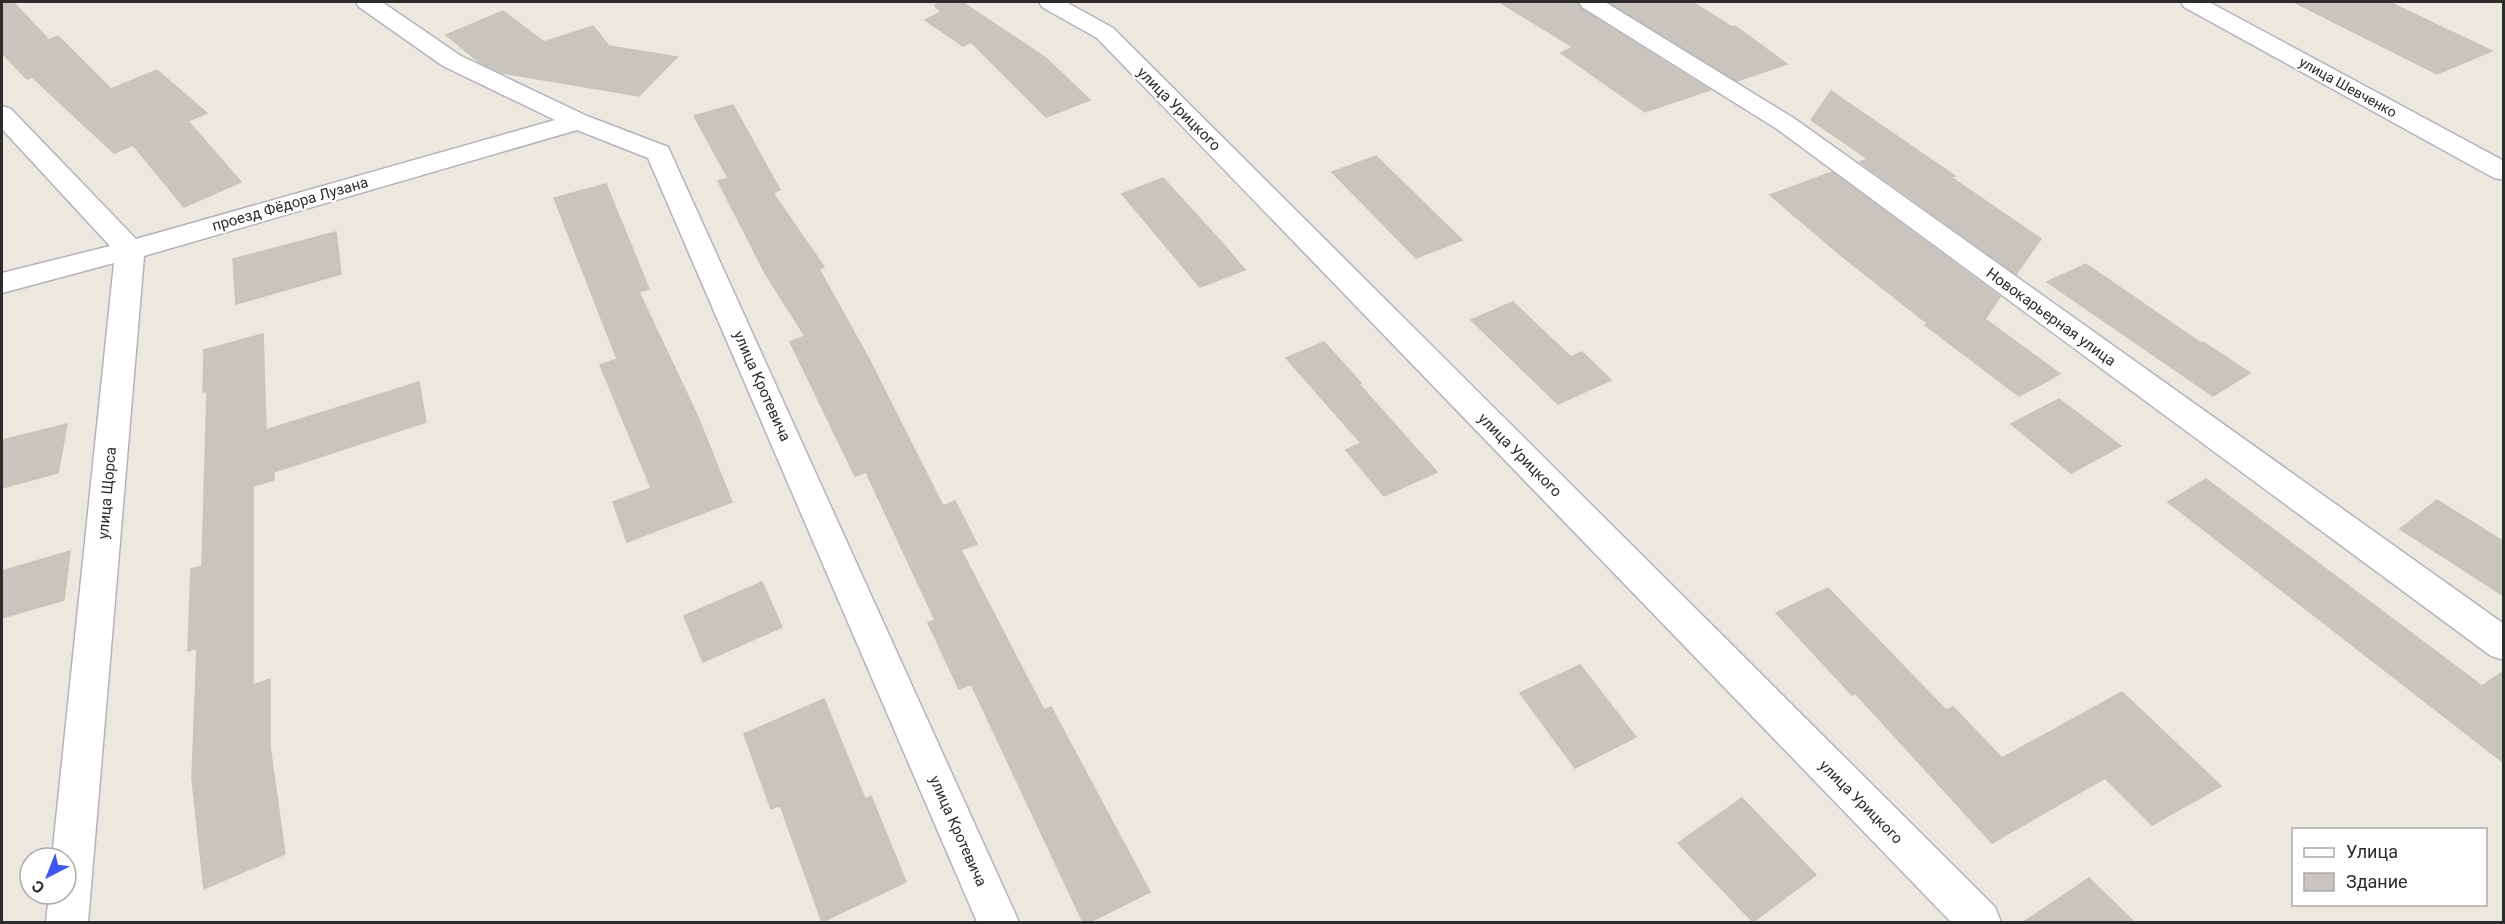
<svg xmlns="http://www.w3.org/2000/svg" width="2505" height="924" viewBox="0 0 2505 924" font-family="Roboto,sans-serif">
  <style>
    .building { fill: #c9c4bd; stroke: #c9c4b7; stroke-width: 1.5 }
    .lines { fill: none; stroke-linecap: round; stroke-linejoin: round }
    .minor-casing { stroke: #b2b3bf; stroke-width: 3 }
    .minor { fill: #fff; fill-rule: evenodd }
    .labels { text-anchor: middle; stroke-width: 4.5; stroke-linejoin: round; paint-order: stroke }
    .far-street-label { font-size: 14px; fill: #2c2c2c; stroke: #fff }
    .street-label { font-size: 15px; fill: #2c2c2c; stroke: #fff }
  </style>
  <rect width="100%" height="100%" fill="#ede8de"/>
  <!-- building -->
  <path class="building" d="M2 2H13L49 40 58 36 111 89 157 70 207 113 188 121 241 182 184 207 133 145 114 153 32 77 27 79 2 53Z
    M938 2H962L1046 58 1090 100 1046 117 971 42 963 46 925 20 941 12 935 6Z
    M1499 2H1577L1581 9 1710 90 1645 112 1561 53 1573 47Z
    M1608 2H1692L1732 27 1735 26 1787 64 1737 81Z
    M2294 2H2389L2492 51 2437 74Z
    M503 11 544 42 593 26 609 46 677 57 639 96 502 73 479 62 446 35Z
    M1831 91 1955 176 1951 177 2041 239 2016 274 1860 162 1868 159 1811 120Z
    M733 105 780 190 773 193 824 267 819 269 869 359 943 506 955 501 977 544 961 550 1044 710 1051 707 1150 892 1090 922H1083L971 684 959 689 928 623 935 620 866 472 855 476 790 342 805 336 766 275 718 181 728 178 694 116Z
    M1376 156 1462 240 1416 258 1332 172Z
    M1832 172 2000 297 1985 319 2060 374 2019 396 1925 325 1928 324 1843 257 1770 195Z
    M1163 178 1224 245 1245 270 1200 287 1122 194Z
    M606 184 649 289 639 292 698 417 732 502 627 542 613 502 651 488 600 365 617 359 554 198Z
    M336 232 341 274 236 304 233 259Z
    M2086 264 2201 343 2203 342 2250 373 2213 396 2047 282Z
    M1513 302 1571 357 1582 352 1611 380 1558 404 1471 320Z
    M263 334 266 430 419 382 426 422 274 472V480L253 486V685L270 679V747L285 854 204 889 192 779 197 648 188 651 191 569 202 566 207 391 203 392 204 350Z
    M1324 342 1361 383 1359 384 1437 472 1384 496 1346 450 1361 443 1286 358Z
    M2059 399 2121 446 2071 473 2011 424Z
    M67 424 58 473 2 488V440Z
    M2206 479 2482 686 2504 671V763L2168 502Z
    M2437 500 2504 542V596L2400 529Z
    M70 551 64 600 2 618V571Z
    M762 582 782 627 703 662 684 616Z
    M1828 588 1946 710 1953 707 2002 758 2122 692 2221 786 2152 825 2105 778 1992 843 1855 693 1852 695 1776 613Z
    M1580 665 1636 737 1575 768 1520 693Z
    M824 699 865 799 871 796 906 882 822 922 780 805 771 809 744 734Z
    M1742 798 1816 875 1753 922 1678 843Z
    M2089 878 2134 922H2024Z"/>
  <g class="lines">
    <!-- minor casing -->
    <g class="minor-casing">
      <path id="minor" d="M356 2H382L461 56 587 116 668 147 1019 922H977L648 158 577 130 144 256 88 922H46L49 894H66V858H52L114 263 2 293V273L110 246 2 129V106L11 109 136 239 555 120 443 66 359 7Z
        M1039 2H1066L1113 28 1995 907 2001 922H1951L1097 38 1042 7Z
        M1579 2H1605L1795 119 2504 624V660L2491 656 1777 129 1582 7Z
        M2181 2H2209L2504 161V180L2494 178 2184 7Z"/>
    </g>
    <!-- minor -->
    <use href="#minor" class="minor"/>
  </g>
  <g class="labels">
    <!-- far-street labels -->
    <g class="far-street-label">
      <text transform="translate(2348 87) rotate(29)" y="5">улица Шевченко</text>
    </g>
    <!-- street labels -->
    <g class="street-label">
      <text transform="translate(1179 109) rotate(45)" y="5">улица Урицкого</text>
      <text transform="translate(290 204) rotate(-16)" y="5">проезд Фёдора Лузана</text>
      <text transform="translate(2051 317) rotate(36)" y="5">Новокарьерная улица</text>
      <text transform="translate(762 386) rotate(66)" y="5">улица Кротевича</text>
      <text transform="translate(1520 455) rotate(45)" y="5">улица Урицкого</text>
      <text transform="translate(107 493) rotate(-85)" y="5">улица Щорса</text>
      <text transform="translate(1861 802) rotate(45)" y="5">улица Урицкого</text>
      <text transform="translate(958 831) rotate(66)" y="5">улица Кротевича</text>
    </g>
  </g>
  <!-- border -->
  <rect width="2505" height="924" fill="none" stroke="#2c2c2c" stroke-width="6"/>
  <!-- legend -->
  <rect x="2292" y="828" width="195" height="78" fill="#ffffff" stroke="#ababab" stroke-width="1.5"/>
  <rect x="2304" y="848" width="30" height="9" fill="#ffffff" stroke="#ababab" stroke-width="1.5"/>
  <text x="2346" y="858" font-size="18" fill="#2c2c2c">Улица</text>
  <rect x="2304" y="873" width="30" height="18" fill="#c9c4bd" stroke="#ababab" stroke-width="1.5"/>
  <text x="2346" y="888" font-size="18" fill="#2c2c2c">Здание</text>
  <!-- north arrow -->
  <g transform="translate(48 876) rotate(222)"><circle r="28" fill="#ffffff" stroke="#ababab" stroke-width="1.5"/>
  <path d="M0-4.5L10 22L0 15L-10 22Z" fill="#3d55fb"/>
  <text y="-9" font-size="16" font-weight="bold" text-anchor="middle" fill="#2c2c2c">С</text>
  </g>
</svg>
